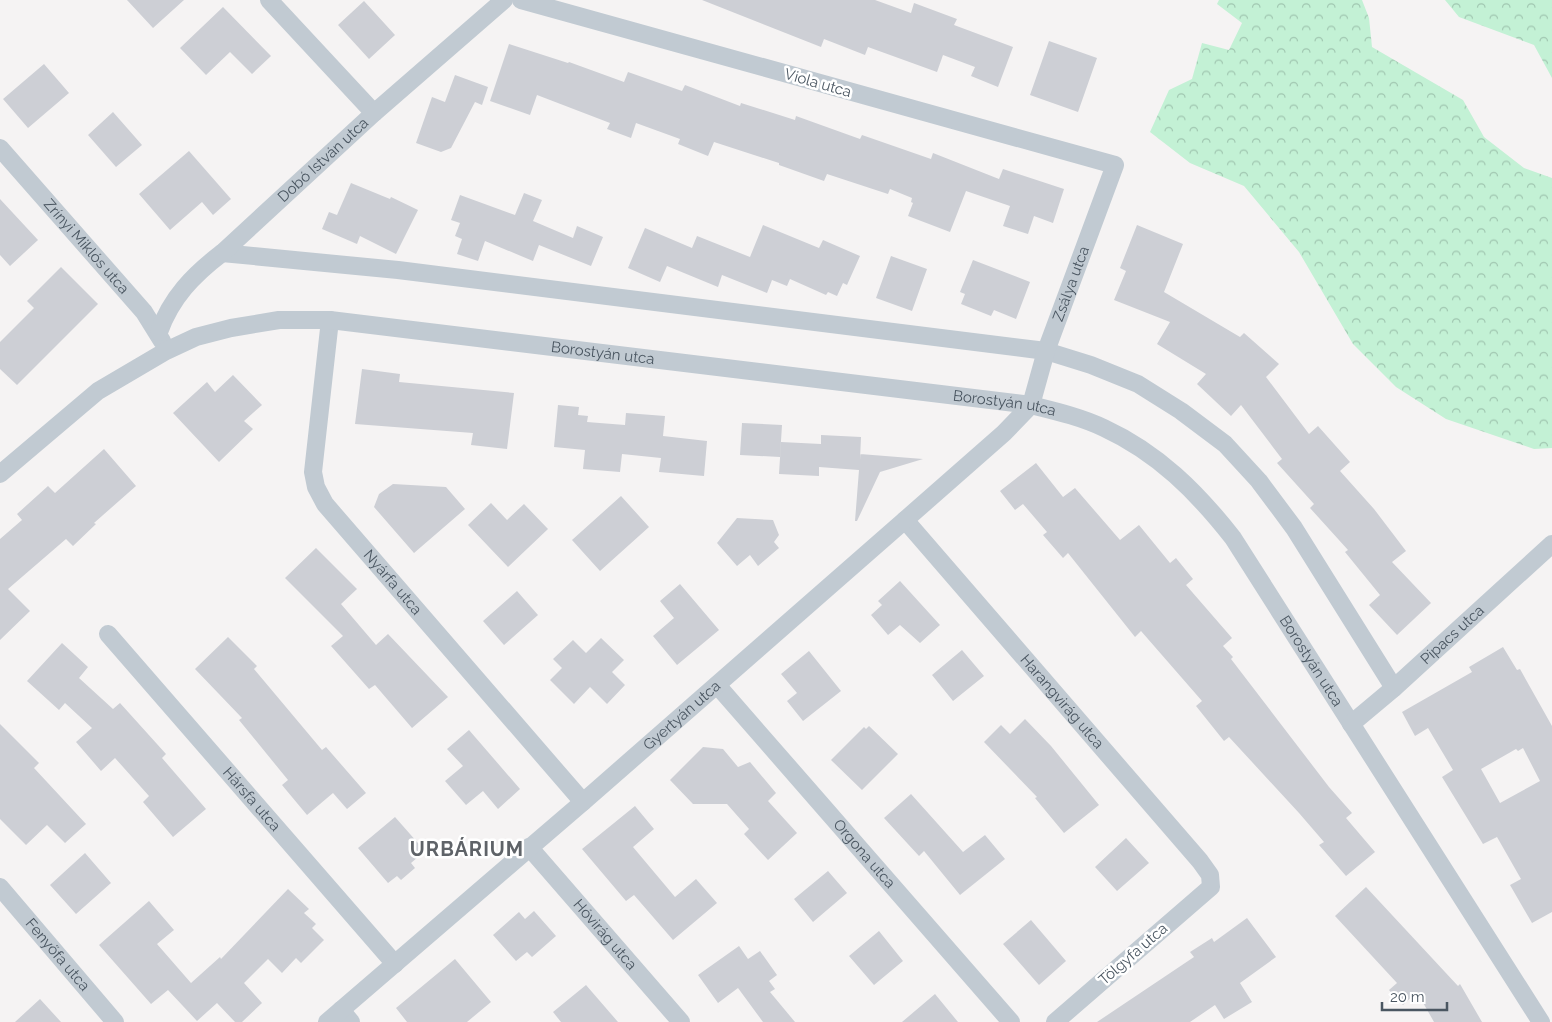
<svg xmlns="http://www.w3.org/2000/svg" width="1552" height="1022" viewBox="0 0 1552 1022" font-family="Raleway,sans-serif">
  <style>
    .forest { fill: url(#forest-crowns) }
    .building { fill: #cdcfd5; fill-rule: evenodd }
    .lines { fill: none; stroke-linecap: round; stroke-linejoin: round }
    .street { stroke: #c1cad2; stroke-width: 18 }
    .labels { text-anchor: middle; stroke-width: 5; stroke-linejoin: round; paint-order: stroke }
    .street-label { font-size: 15px; fill: #4a5661; stroke: #fff }
    .district-label { font-size: 20px; font-weight: bold; letter-spacing: 1px; fill: #5f6368; stroke: #fff }
  </style>
  <defs>
    <pattern id="forest-crowns" width="20" height="18" patternUnits="userSpaceOnUse" patternTransform="scale(1.25)"><rect width="20" height="18" fill="#c3f1d5"/><path d="M2 6a3 3 0 1 1 6 0M12 15a3 3 0 1 1 6 0" fill="none" stroke="#a0c6b0"/></pattern>
  </defs>
  <rect width="100%" height="100%" fill="#f5f3f3"/>
  <!-- forest -->
  <path class="forest" d="M1219 0H1362L1369 18 1372 47 1463 100 1484 137 1524 168 1552 178V448L1534 449 1446 419 1396 387 1353 344 1299 252 1244 186 1190 163 1150 132 1169 90 1192 79 1202 43 1229 50 1242 23 1217 4Z
    M1445 0H1552V78L1534 45 1459 17Z"/>
  <!-- building -->
  <path class="building" d="M127 0H184L153 28Z
    M702 0H875L911 13 914 3 957 19 954 25 1013 47 998 87 971 76 975 67 943 55 937 72 868 47 865 55 824 39 821 47Z
    M364 1 395 35 369 59 338 25Z
    M223 7 271 56 252 74 230 52 206 75 180 48Z
    M1049 41 1097 58 1078 112 1030 95Z
    M509 44 568 63 569 62 624 82 628 72 682 91 685 85 740 106 741 103 795 120 796 116 860 139 862 135 931 159 933 153 999 179 1003 169 1064 189 1053 223 1034 216 1028 234 1003 226 1010 206 966 191 950 232 908 216 913 203 911 202 912 198 890 189 888 194 827 174 824 181 779 165V163L714 142 708 156 678 144 680 139 636 123 631 138 607 129 610 123 537 95 530 115 490 101Z
    M44 64 69 93 28 128 3 99Z
    M455 75 488 87 482 105 475 102 451 148 441 152 416 143 432 97 445 102Z
    M113 112 142 145 116 167 88 135Z
    M189 151 231 199 213 215 202 202 170 230 139 194Z
    M351 183 390 199 391 197 418 210 396 254 360 236 357 244 322 229 329 212 337 215Z
    M524 193 542 200 533 221 573 238 577 226 603 237 591 266 539 245 533 261 485 241 478 261 457 254 462 239 455 236 460 223 451 220 460 195 515 215Z
    M0 199 38 240 10 266 0 255Z
    M763 225 819 248 823 240 860 256 847 285 843 283 837 296 828 292 826 295 790 279 787 286 772 280 767 293 722 275 718 287 667 266 660 282 628 268 645 228 692 248 697 236 750 257Z
    M1137 225 1183 244 1164 292 1240 337 1244 333 1279 364 1266 377 1309 434 1318 426 1350 462 1340 471 1374 509 1406 551 1392 562 1431 603 1397 635 1369 605 1380 595 1345 552 1348 550 1310 508 1314 504 1277 463 1282 459 1241 405 1231 416 1197 384 1206 374 1157 344 1170 322 1114 300 1126 271 1120 268Z
    M891 256 927 269 912 311 876 298Z
    M973 260 1030 282 1016 319 994 310 991 316 961 304 965 294 960 292Z
    M61 267 98 304 17 385 0 369V342L34 308 27 301Z
    M362 369 400 374 399 382 514 393 507 449 471 445 473 433 355 424Z
    M233 375 262 405 244 421 253 429 219 462 173 413 207 382 215 392Z
    M558 405 579 407 578 415 588 416 587 422 625 425 626 413 665 416 663 436 707 441 704 476 659 472 661 458 622 454 620 472 583 469 585 450 554 447Z
    M742 423 782 425 780 457 740 455Z
    M821 435 861 437 860 460V454L923 459 880 472 857 521H855L859 470 819 467V476L779 474 781 442 821 444Z
    M104 449 136 486 94 523 96 524 73 546 66 539 8 589 30 611 0 640V539L22 520 17 514 48 486 55 493Z
    M1036 463 1063 497 1075 488 1120 540 1139 525 1170 563 1176 558 1193 579 1186 585 1232 638 1223 646 1233 657 1231 659 1329 787 1352 813 1346 818 1375 852 1346 876 1319 845 1324 842 1299 813 1229 737 1224 741 1196 706 1202 701 1141 631 1135 637 1068 553 1063 558 1043 535 1047 532 1023 504 1015 510 1000 491Z
    M393 484 446 487 465 509 414 553 374 507 379 494Z
    M621 496 649 527 600 571 572 540Z
    M491 503 507 520 524 504 548 529 508 567 468 525Z
    M737 518 773 520 779 535 774 542 779 548 758 566 750 555 737 566 717 543Z
    M316 548 357 589 341 604 376 645 388 634 448 697 412 728 375 685 369 689 331 646 343 636 285 578Z
    M900 581 940 625 920 643 900 625 888 635 871 615 882 605 878 601Z
    M680 584 719 630 677 665 653 636 674 618 660 601Z
    M517 591 538 615 504 645 483 621Z
    M228 637 257 666 254 669 322 750 326 747 366 793 347 809 333 793 307 815 282 785 288 780 239 720 242 718 195 669Z
    M601 638 624 660 612 672 625 685 607 704 590 687 574 704 550 680 562 668 553 659 573 640 586 653Z
    M62 643 88 667 79 678 113 709 120 703 166 754 162 758 206 809 173 837 143 802 149 796 115 758 101 771 76 742 92 728 65 703 59 710 27 681Z
    M1503 647 1517 670 1520 669 1552 726V912L1532 923 1510 885 1521 879 1497 837 1483 844 1442 777 1453 770 1428 728 1415 736 1402 712 1472 672 1469 667ZM1523 748 1540 781 1500 803 1481 769 1516 749 1518 751Z
    M962 650 984 676 953 701 932 675Z
    M809 651 841 691 803 721 787 701 797 693 781 674Z
    M1025 719 1051 746 1099 805 1064 833 1035 798 1037 797 984 742 1001 725 1010 734Z
    M0 724 39 763 34 768 86 824 65 843 47 825 26 845 0 819Z
    M869 726 898 754 862 790 831 760 864 727 866 729Z
    M469 730 520 789 498 809 483 791 466 805 445 781 463 766 447 749Z
    M703 747 723 749 738 767 750 762 776 793 768 801 797 833 768 860 744 834 749 829 727 804H693L670 780Z
    M911 794 963 852 985 835 1005 859 960 895 924 851 919 856 884 818Z
    M635 806 654 829 633 847 675 897 696 879 717 903 673 940 634 895 626 901 582 849Z
    M395 817 425 851 411 863 415 868 401 880 397 876 388 883 358 848Z
    M1126 838 1149 863 1117 891 1095 867Z
    M85 853 111 883 76 914 50 885Z
    M828 871 847 893 813 922 794 899Z
    M1366 887 1458 986 1460 984 1482 1022H1434L1417 992 1403 1005 1389 990 1397 983 1335 916Z
    M288 889 309 909 304 913 316 924 312 928 324 940 301 963 296 958 282 973 268 959 244 983 262 1003 242 1022H235L217 1003 197 1021 168 990 151 1004 99 945 149 901 174 930 157 944 191 983 220 957 221 959Z
    M534 911 556 936 532 957 527 952 516 961 493 935 519 912 525 919Z
    M1247 918 1276 957 1240 983 1252 1002 1224 1019 1215 1005 1190 1022H1097L1194 957 1190 952 1212 938 1214 942Z
    M1031 920 1066 961 1039 985 1003 944Z
    M879 931 903 961 874 985 849 956Z
    M739 946 748 959 760 951 777 975 769 981 775 989 770 992 795 1022H763L738 988 718 1003 698 975Z
    M455 959 491 1002 467 1022H407L396 1008Z
    M586 985 618 1022H561L553 1012Z
    M935 994 958 1022H902Z
    M40 999 61 1022H15Z"/>
  <g class="lines">
    <!-- street -->
    <g class="street">
      <path d="M269 0 374 113"/>
      <path id="s1" d="M0 148 144 312 162 341"/>
      <path d="M222 253 398 270 1046 351 1091 365 1138 384 1181 411 1225 444 1259 481 1294 528 1394 688"/>
      <path id="s2" d="M330 320 313 472 316 487 325 504 583 802"/>
      <path id="s3" d="M159 332C171 298 193 275 222 253L374 113 504 0"/>
      <path id="s4" d="M0 474 98 391 166 351 196 337 231 328 279 320H330L1031 405C1055 411 1081 417 1104 428 1158 453 1197 492 1233 538L1541 1022"/>
      <path id="s5" d="M905 520 1200 861 1210 875 1211 887 1055 1022"/>
      <path id="s6" d="M108 634 395 964"/>
      <path id="s7" d="M717 685 1011 1022"/>
      <path id="s8" d="M1351 724 1394 688 1552 544"/>
      <path id="s9" d="M529 847 681 1022"/>
      <path id="s10" d="M0 887 115 1022"/>
      <path d="M341 1010 351 1022"/>
      <path id="s11" d="M327 1022 583 802 905 520 1004 433 1031 405 1046 351 1115 165 521 0"/>
    </g>
  </g>
  <g class="labels">
    <!-- street labels -->
    <g class="street-label">
      <text transform="translate(818 83) rotate(16)" y="5">Viola utca</text>
      <text dy="5" stroke="none"><textPath href="#s3" startOffset="240">Dobó István utca</textPath></text>
      <text dy="5" stroke="none"><textPath href="#s1" startOffset="131">Zrínyi Miklós utca</textPath></text>
      <text dy="5" stroke="none"><textPath href="#s11" startOffset="1064">Zsálya utca</textPath></text>
      <text dy="5" stroke="none"><textPath href="#s4" startOffset="651">Borostyán utca</textPath></text>
      <text dy="5" stroke="none"><textPath href="#s4" startOffset="1056">Borostyán utca</textPath></text>
      <text dy="5" stroke="none"><textPath href="#s2" startOffset="291">Nyárfa utca</textPath></text>
      <text dy="5" stroke="none"><textPath href="#s8" startOffset="135">Pipacs utca</textPath></text>
      <text dy="5" stroke="none"><textPath href="#s4" startOffset="1476">Borostyán utca</textPath></text>
      <text dy="5" stroke="none"><textPath href="#s5" startOffset="240">Harangvirág utca</textPath></text>
      <text dy="5" stroke="none"><textPath href="#s11" startOffset="469">Gyertyán utca</textPath></text>
      <text dy="5" stroke="none"><textPath href="#s6" startOffset="219">Hársfa utca</textPath></text>
      <text dy="5" stroke="none"><textPath href="#s7" startOffset="224">Orgona utca</textPath></text>
      <text dy="5" stroke="none"><textPath href="#s9" startOffset="116">Hóvirág utca</textPath></text>
      <text transform="translate(1133 954) rotate(-41)" y="5">Tölgyfa utca</text>
      <text dy="5" stroke="none"><textPath href="#s10" startOffset="89">Fenyőfa utca</textPath></text>
    </g>
    <!-- district labels -->
    <g class="district-label">
      <text x="467" y="856">URBÁRIUM</text>
    </g>
  </g>
  <!-- scale -->
  <path d="M1382 1002v8h65v-8" fill="none" stroke="#4a5661" stroke-width="2.5"/>
  <text x="1390" y="1002" font-size="15" fill="#4a5661" stroke="#ffffff" stroke-width="4" paint-order="stroke">20 m</text>
</svg>
